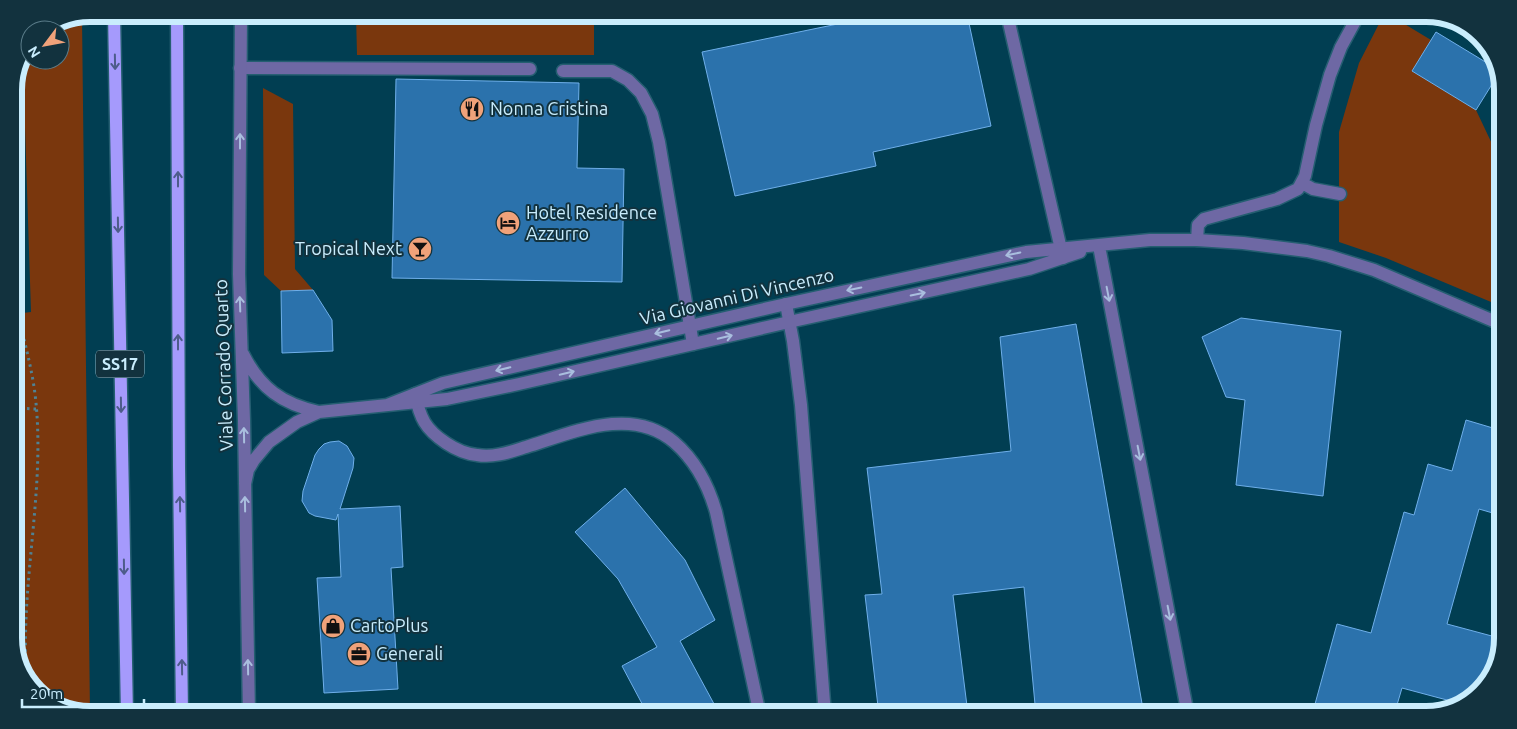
<svg xmlns="http://www.w3.org/2000/svg" width="1517" height="729" viewBox="0 0 1517 729" font-family="Ubuntu,sans-serif">
  <style>
    .green { fill: #7a370d }
    .building { fill: #2b72ac; stroke: #6fafea }
    .lines { fill: none; stroke-linecap: round; stroke-linejoin: round }
    .service-casing { stroke: #255e71; stroke-width: 15 }
    .minor-casing { stroke: #255e71; stroke-width: 15 }
    .primary-casing { stroke: #255e71; stroke-width: 15 }
    .path { stroke: #4f8294; stroke-width: 3; stroke-dasharray: 2.5 4; stroke-linecap: butt }
    .service { stroke: #6e68a4; stroke-width: 12 }
    .minor { stroke: #6e68a4; stroke-width: 12 }
    .primary { stroke: #a59afc; stroke-width: 12 }
    .oneway { stroke: #4d5c8a }
    .oneway2 { stroke: #a9bede }
    .labels { text-anchor: middle; stroke-width: 4; stroke-linejoin: round; paint-order: stroke }
    .shield { fill: #12323e; stroke: #92b5c4; stroke-width: 1 }
    .shield-label { font-size: 16px; font-weight: bold; fill: #c9edfd }
    .poi-label { font-size: 18px; fill: #c9edfd; stroke: #12323e; text-anchor: start }
    .street-label { font-size: 18px; fill: #c9edfd; stroke: #12323e }
    .rim { fill: none; stroke: #c9edfd; stroke-width: 6 }
  </style>
  <rect width="100%" height="100%" fill="#013e52"/>
  <!-- green -->
  <path class="green" d="M356 14H594V55H357Z
    M1384 14H1388L1431 40 1412 71 1476 110 1503 167V307L1386 258 1339 242V132L1359 63Z
    M82 17 90 715 57 707 27 681 14 643V314L31 312 23 66 30 51V60H60V30H51Z
    M263 88 293 104 295 269 313 290 281 291 264 275Z"/>
  <!-- building -->
  <path class="building" d="M886 14H967L991 126 873 152 876 166 735 196 702 52Z
    M1436 32 1497 69 1499 73 1476 110 1412 71Z
    M396 79 579 83 577 168 624 169 622 282 392 278Z
    M313 290 332 320 333 351 282 353 281 291Z
    M1241 318 1341 331 1323 496 1236 485 1245 400 1226 397 1202 337Z
    M1076 324 1144 715H1036L1024 587 953 595 967 706 943 709 944 715H879L865 595 882 594 867 468 1011 451 1000 337Z
    M1466 420 1503 431V516L1479 509 1447 624 1503 639 1495 672 1469 702 1462 704 1402 688 1394 715H1312L1337 624 1371 633 1404 512 1414 515 1428 464 1452 471Z
    M339 441 347 446 354 458 353 468 340 509 400 506 403 567 391 568 398 689 324 693 317 578 341 577 338 514 336 520 315 516 309 513 302 501 303 491 315 455 319 449 324 444 330 442Z
    M625 488 685 560 715 620 680 641 720 715H648L622 666 657 647 618 579 575 532Z"/>
  <g class="lines">
    <!-- service casing -->
    <g class="service-casing">
      <path id="service" d="M619 14V16L629 14
        M1007 14 1063 258
        M240 68 530 69
        M563 71H612L628 80 641 93 652 114 659 142 693 344
        M1302 183 1313 189 1340 194
        M1197 240 1198 225 1204 219 1277 199 1298 189 1305 176 1316 125 1330 75 1341 47 1359 14
        M786 304 793 341 801 405 825 715
        M415 394C420 418 425 429 446 443 455 449 466 454 477 455 494 458 510 452 526 447 572 433 631 405 674 442 696 461 708 484 716 512L760 715"/>
    </g>
    <!-- minor casing -->
    <g class="minor-casing">
      <path id="minor" d="M241 14 239 274 244 421 249 715
        M1099 246 1188 715
        M14 284 17 314
        M243 354C260 388 282 404 319 412
        M387 405 443 383 786 304 1026 252 1150 240H1197L1243 243 1307 251 1329 256 1374 270 1503 325
        M245 484 248 470 254 460 269 442 297 422 319 412 447 399 519 384 789 322 1029 269 1080 252"/>
    </g>
    <!-- primary casing -->
    <g class="primary-casing">
      <path id="primary" d="M114 14 127 715
        M177 14 179 467 182 715"/>
    </g>
    <!-- path -->
    <path class="path" d="M24 339C29 360 34 381 36 403 45 496 19 589 27 682
      M14 408 36 409"/>
    <!-- service -->
    <use href="#service" class="service"/>
    <!-- minor -->
    <use href="#minor" class="minor"/>
    <!-- primary -->
    <use href="#primary" class="primary"/>
  </g>
  <!-- one-way arrows -->
  <defs><path id="oneway-shaft" d="M-6 0H5M1.5-3L5.5 0L1.5 3" fill="none" stroke-width="1.6" stroke-linecap="round" stroke-linejoin="round" transform="scale(1.25)"/></defs>
  <g class="oneway">
    <use href="#oneway-shaft" transform="translate(115 62) rotate(89)"/>
    <use href="#oneway-shaft" transform="translate(178 179) rotate(-90)"/>
    <use href="#oneway-shaft" transform="translate(118 225) rotate(89)"/>
    <use href="#oneway-shaft" transform="translate(178 342) rotate(-90)"/>
    <use href="#oneway-shaft" transform="translate(121 405) rotate(89)"/>
    <use href="#oneway-shaft" transform="translate(180 504) rotate(-91)"/>
    <use href="#oneway-shaft" transform="translate(124 567) rotate(89)"/>
    <use href="#oneway-shaft" transform="translate(182 667) rotate(-91)"/>
  </g>
  <g class="oneway2">
    <use href="#oneway-shaft" transform="translate(240 141) rotate(-90)"/>
    <use href="#oneway-shaft" transform="translate(1013 254) rotate(168)"/>
    <use href="#oneway-shaft" transform="translate(854 289) rotate(168)"/>
    <use href="#oneway-shaft" transform="translate(918 294) rotate(-12)"/>
    <use href="#oneway-shaft" transform="translate(1108 294) rotate(79)"/>
    <use href="#oneway-shaft" transform="translate(240 304) rotate(-92)"/>
    <use href="#oneway-shaft" transform="translate(662 332) rotate(167)"/>
    <use href="#oneway-shaft" transform="translate(725 337) rotate(-13)"/>
    <use href="#oneway-shaft" transform="translate(503 369) rotate(167)"/>
    <use href="#oneway-shaft" transform="translate(567 373) rotate(-13)"/>
    <use href="#oneway-shaft" transform="translate(244 435) rotate(-91)"/>
    <use href="#oneway-shaft" transform="translate(1139 453) rotate(79)"/>
    <use href="#oneway-shaft" transform="translate(245 504) rotate(-91)"/>
    <use href="#oneway-shaft" transform="translate(1169 613) rotate(79)"/>
    <use href="#oneway-shaft" transform="translate(248 667) rotate(-91)"/>
  </g>
  <!-- icons -->
  <defs>
    <g id="restaurant-disc" transform="scale(1.25)"><circle r="9.5" fill="#f0a27a" stroke="#12323e"/><path d="M-5-6h1v4h1v-4h1v4h1v-4h1v5L-1.5 .5V6h-2V.5L-5-1ZM5-6V6H3V1.5H1.5Q1.5-4 5-6Z" fill="#111"/></g>
    <g id="hotel-disc" transform="scale(1.25)"><circle r="9.5" fill="#f0a27a" stroke="#12323e"/><path d="M-6-4.5h1.5V1H6V5H4.5V3h-9V5H-6ZM-4 0a1.8 1.8 0 1 1 3.6 0ZM.5 0V-2.5h3Q6-2.5 6 0Z" fill="#111"/></g>
    <g id="bar-disc" transform="scale(1.25)"><circle r="9.5" fill="#f0a27a" stroke="#12323e"/><path d="M-6-5H6L.8 .8V4.5H3.5V6h-7V4.5H-.8V.8Z" fill="#111"/></g>
    <g id="shop-disc" transform="scale(1.25)"><circle r="9.5" fill="#f0a27a" stroke="#12323e"/><path d="M-5-2.5h2.3a2.7 3.5 0 0 1 5.4 0H5L5.5 6h-11ZM-1.5-2.5h3a1.5 2.3 0 0 0-3 0Z" fill="#111"/></g>
    <g id="office-disc" transform="scale(1.25)"><circle r="9.5" fill="#f0a27a" stroke="#12323e"/><path d="M-6-3h4V-5.5h4V-3h4V5H-6ZM-1-4.5V-3h2v-1.5ZM-6 0V1H6V0Z" fill="#111"/></g>
  </defs>
  <g fill-rule="evenodd">
    <use href="#restaurant-disc" x="472" y="109"/>
    <use href="#hotel-disc" x="508" y="223"/>
    <use href="#bar-disc" x="420" y="249"/>
    <use href="#shop-disc" x="333" y="626"/>
    <use href="#office-disc" x="359" y="654"/>
  </g>
  <g class="labels">
    <!-- shield labels -->
    <rect class="shield" x="96" y="350.5" width="48" height="27" rx="4"/>
    <g class="shield-label">
      <text x="120" y="370">SS17</text>
    </g>
    <!-- poi labels -->
    <g class="poi-label">
      <text x="490" y="115">Nonna Cristina</text>
      <text x="526" y="219">Hotel Residence<tspan x="526" dy="21">Azzurro</tspan></text>
      <text x="402" y="255" text-anchor="end">Tropical Next</text>
      <text x="350" y="632">CartoPlus</text>
      <text x="376" y="660">Generali</text>
    </g>
    <!-- street labels -->
    <g class="street-label">
      <text transform="translate(737 297) rotate(-13)" y="6">Via Giovanni Di Vincenzo</text>
      <text transform="translate(224 365) rotate(-92)" y="6">Viale Corrado Quarto</text>
    </g>
  </g>
  <!-- crop -->
  <path d="M0 0H1517V729H0ZM90 22H1426A68 68 0 0 1 1494 90V638A68 68 0 0 1 1426 706H90A68 68 0 0 1 22 638V90A68 68 0 0 1 90 22Z" fill="#12323e" fill-rule="evenodd"/>
  <path class="rim" d="M90 22H1426A68 68 0 0 1 1494 90V638A68 68 0 0 1 1426 706H90A68 68 0 0 1 22 638V90A68 68 0 0 1 90 22Z"/>
  <!-- north arrow -->
  <g transform="translate(45 45) rotate(238)"><circle r="24" fill="#12323e" stroke="#5b7d8a"/>
  <path d="M0-4L9 19L0 12L-9 19Z" fill="#f0a27a"/>
  <text y="-8" font-size="14" font-weight="bold" text-anchor="middle" fill="#c9edfd">N</text>
  </g>
  <!-- scale -->
  <path d="M22 699v8h122v-8" fill="none" stroke="#c9edfd" stroke-width="2.5"/>
  <text x="30" y="699" font-size="15" fill="#c9edfd" stroke="#12323e" stroke-width="4" paint-order="stroke">20 m</text>
</svg>
